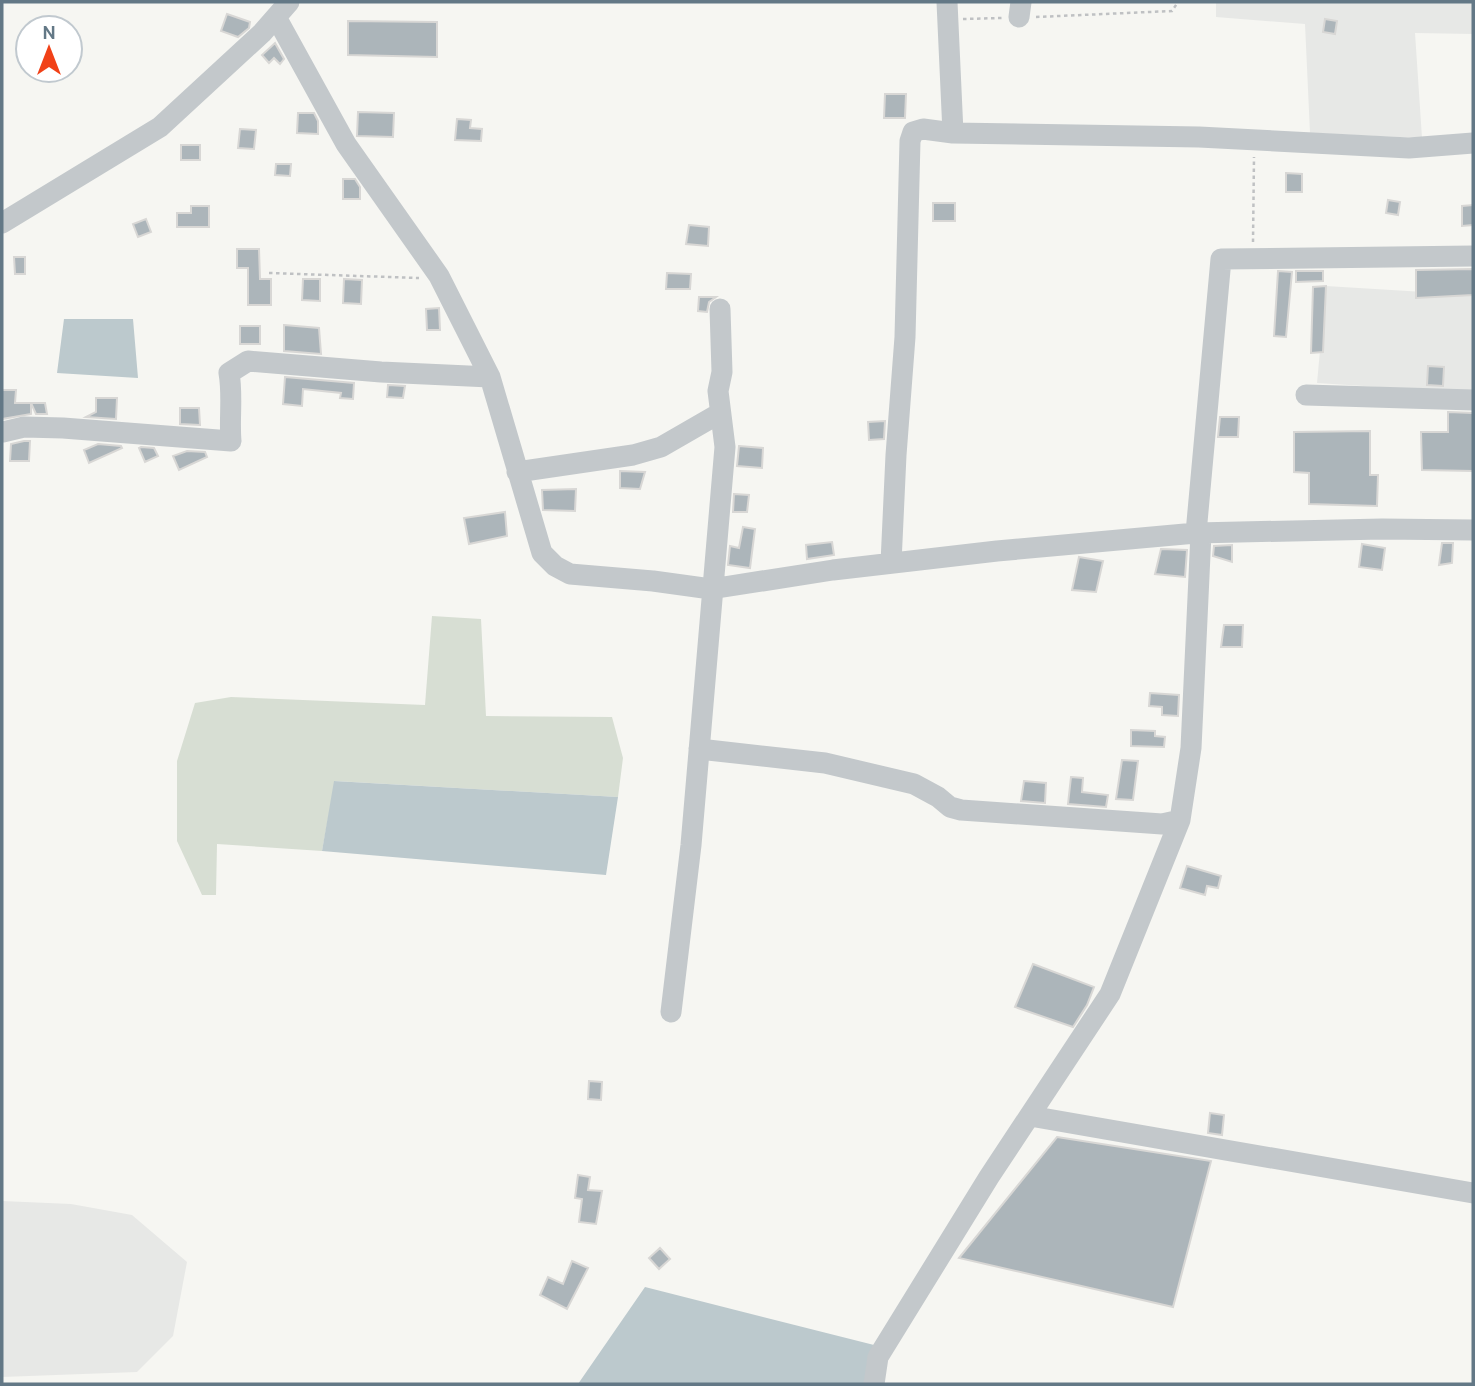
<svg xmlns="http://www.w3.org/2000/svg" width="1475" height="1386" viewBox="0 0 1475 1386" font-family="Overpass,sans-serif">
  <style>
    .built { fill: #e7e8e6 }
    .green { fill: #d7ded3 }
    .water { fill: #bcc9cd }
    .building { fill: #acb5ba; stroke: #d8d7d5; stroke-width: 2 }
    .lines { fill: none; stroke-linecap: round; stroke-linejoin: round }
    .path { stroke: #bfc1c3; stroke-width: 2.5; stroke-dasharray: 3.5 3.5; stroke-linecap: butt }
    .minor { stroke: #c3c8cb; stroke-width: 21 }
  </style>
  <rect width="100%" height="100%" fill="#f6f6f2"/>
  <!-- built -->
  <path class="built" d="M1216 2H1473V34L1415 33 1422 138 1310 133 1305 24 1216 17Z
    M1326 286 1473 295V393L1317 383Z
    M2 1201 71 1204 132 1215 187 1262 173 1336 137 1372 2 1377Z"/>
  <!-- green -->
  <path class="green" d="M432 616 481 619 486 716 612 717 623 758 618 797 335 781 322 851 217 844 216 895H202L177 841V761L195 703 231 697 425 705Z"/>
  <!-- water -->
  <path class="water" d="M64 319H133L138 378 57 373Z
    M334 781 618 797 606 875 322 851Z
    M645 1287 874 1345 864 1384H578Z"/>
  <!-- building -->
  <path class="building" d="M227 14 250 22 249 28 238 37 221 31Z
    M1325 19 1337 21 1335 34 1323 32Z
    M348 21 437 22V57L348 55Z
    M275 43 284 59 280 64 274 58 269 63 262 55Z
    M885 94H906L905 118H884Z
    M358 112 394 113 393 137 357 136Z
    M298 113H314L318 121V134L297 133Z
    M457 119 471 120 470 128 482 129 481 141 455 140Z
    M240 129 256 130 254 149 238 148Z
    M181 145H200V160H181Z
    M276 164H291L290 176 275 175Z
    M1286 173 1302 174V192H1286Z
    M343 179H355L360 187V199H343Z
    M1388 200 1400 202 1398 215 1386 213Z
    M933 203H955V221H933Z
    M1473 205V225L1462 226V206Z
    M191 206H209V227H177V213H191Z
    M146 219 151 232 138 237 133 224Z
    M689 225 709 227 708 246 686 244Z
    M237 249H259L260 279H271V305H248V268H237Z
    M14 257H25V274H15Z
    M1473 269V295L1416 298V270Z
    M1278 271 1292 272 1286 337 1274 336Z
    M1296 271H1323V281L1296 282Z
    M667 273 691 274 690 289H666Z
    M303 279H320V301L302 300Z
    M344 279 362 280 361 304 343 303Z
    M1326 286 1323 352 1311 353 1313 287Z
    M699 297H716L709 302 707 312 698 311Z
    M439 308 440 330H427L426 309Z
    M284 325 319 328 321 354 284 351Z
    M240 326H260V344H240Z
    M1428 366 1444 367 1443 386 1427 385Z
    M285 377 354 383 353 399 340 398 341 393 303 389 302 406 283 404Z
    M388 385 405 386 403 398 387 397Z
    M2 390H16L15 403H45L47 414H36L31 403V414L2 419Z
    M96 398H117L116 419 86 417 96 412Z
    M180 408H199L200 425 180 424Z
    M1448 412 1473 413V471L1422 470 1421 432H1448Z
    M1220 417H1239L1238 437H1218Z
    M885 421 884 439 869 440 868 422Z
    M1370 431V475H1378L1377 506 1309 504V473L1294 472V432Z
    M24 441H30L29 461H10L11 444Z
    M98 444 121 446 122 448 89 463 84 450Z
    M739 446 763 448 762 468 737 466Z
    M141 447 154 448 158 456 145 462 139 448Z
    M187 451 205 452 207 457 179 470 173 456Z
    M620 471 645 472 640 489 620 488Z
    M576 489 575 511 543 510 542 490Z
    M734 494 749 495 747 512H733Z
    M505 512 507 536 469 544 464 518Z
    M743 527 755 529 750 568 728 565 730 546 739 548Z
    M832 542 834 555 807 559 806 545Z
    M1442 543H1453L1452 563 1439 565Z
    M1362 544 1385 548 1382 570 1359 567Z
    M1232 545V562L1213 556 1214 546Z
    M1161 549 1187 550 1185 577 1155 574Z
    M1079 557 1103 561 1096 592 1072 590Z
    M1224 625H1243L1242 647H1221Z
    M1150 693 1179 695 1178 716 1162 715V707L1149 706Z
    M1131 730 1155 731V736L1165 737 1164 747 1131 746Z
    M1122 760 1138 761 1133 800 1116 799Z
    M1071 777 1083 778 1082 792 1108 795 1106 807 1068 804Z
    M1024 781 1046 783 1045 803 1021 801Z
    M1187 866 1221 876 1218 888 1207 886 1205 895 1180 888Z
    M1033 964 1094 987 1087 1005 1073 1027 1015 1007Z
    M589 1081 602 1082 601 1100 588 1099Z
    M1210 1113 1224 1115 1222 1135 1208 1133Z
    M1057 1137 1211 1161 1173 1307 959 1258Z
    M578 1175 590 1177 588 1190 602 1191 596 1224 579 1222 582 1199 575 1198Z
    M660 1248 670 1259 659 1269 649 1258Z
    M572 1261 588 1268 567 1309 540 1295 548 1277 563 1284Z"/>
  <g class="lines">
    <!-- path -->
    <path class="path" d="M1036 17 1172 11 1178 2
      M963 19 1002 18
      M1253 242 1254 157
      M269 273 419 278"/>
    <!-- minor -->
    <path class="minor" d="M947 2 953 133
      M276 17 346 144 439 276 490 377 542 553 555 566 570 574 653 581 711 589 833 570 997 551 1196 533 1382 529 1473 530
      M1019 17 1021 2
      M2 223 160 127 262 33 289 2
      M1306 395 1473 400
      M3 432 24 427 63 428 231 441C229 419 233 395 229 373L248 361 381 372 490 377
      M517 472 633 455 661 447 720 413
      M1196 533 1221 259 1473 256
      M891 563 896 455 905 337 910 141 913 132 923 129 953 133 1199 137 1409 148 1473 143
      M699 749 825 763 914 784 938 797 950 807 961 810 1162 824 1180 820
      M671 1012 691 845 725 447 718 391 722 372 720 309
      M1030 1116 1473 1193
      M874 1384 878 1357 989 1177 1110 994 1180 820 1191 748 1201 533"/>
  </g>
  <!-- border -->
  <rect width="1475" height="1386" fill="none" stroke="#637886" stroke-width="7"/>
  <!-- north arrow -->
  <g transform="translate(49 49)"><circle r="33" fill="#ffffff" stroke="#c1c9cf" stroke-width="2"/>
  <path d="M0-5L12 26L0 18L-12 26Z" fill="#f14117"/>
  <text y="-10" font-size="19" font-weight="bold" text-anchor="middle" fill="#637886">N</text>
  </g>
</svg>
